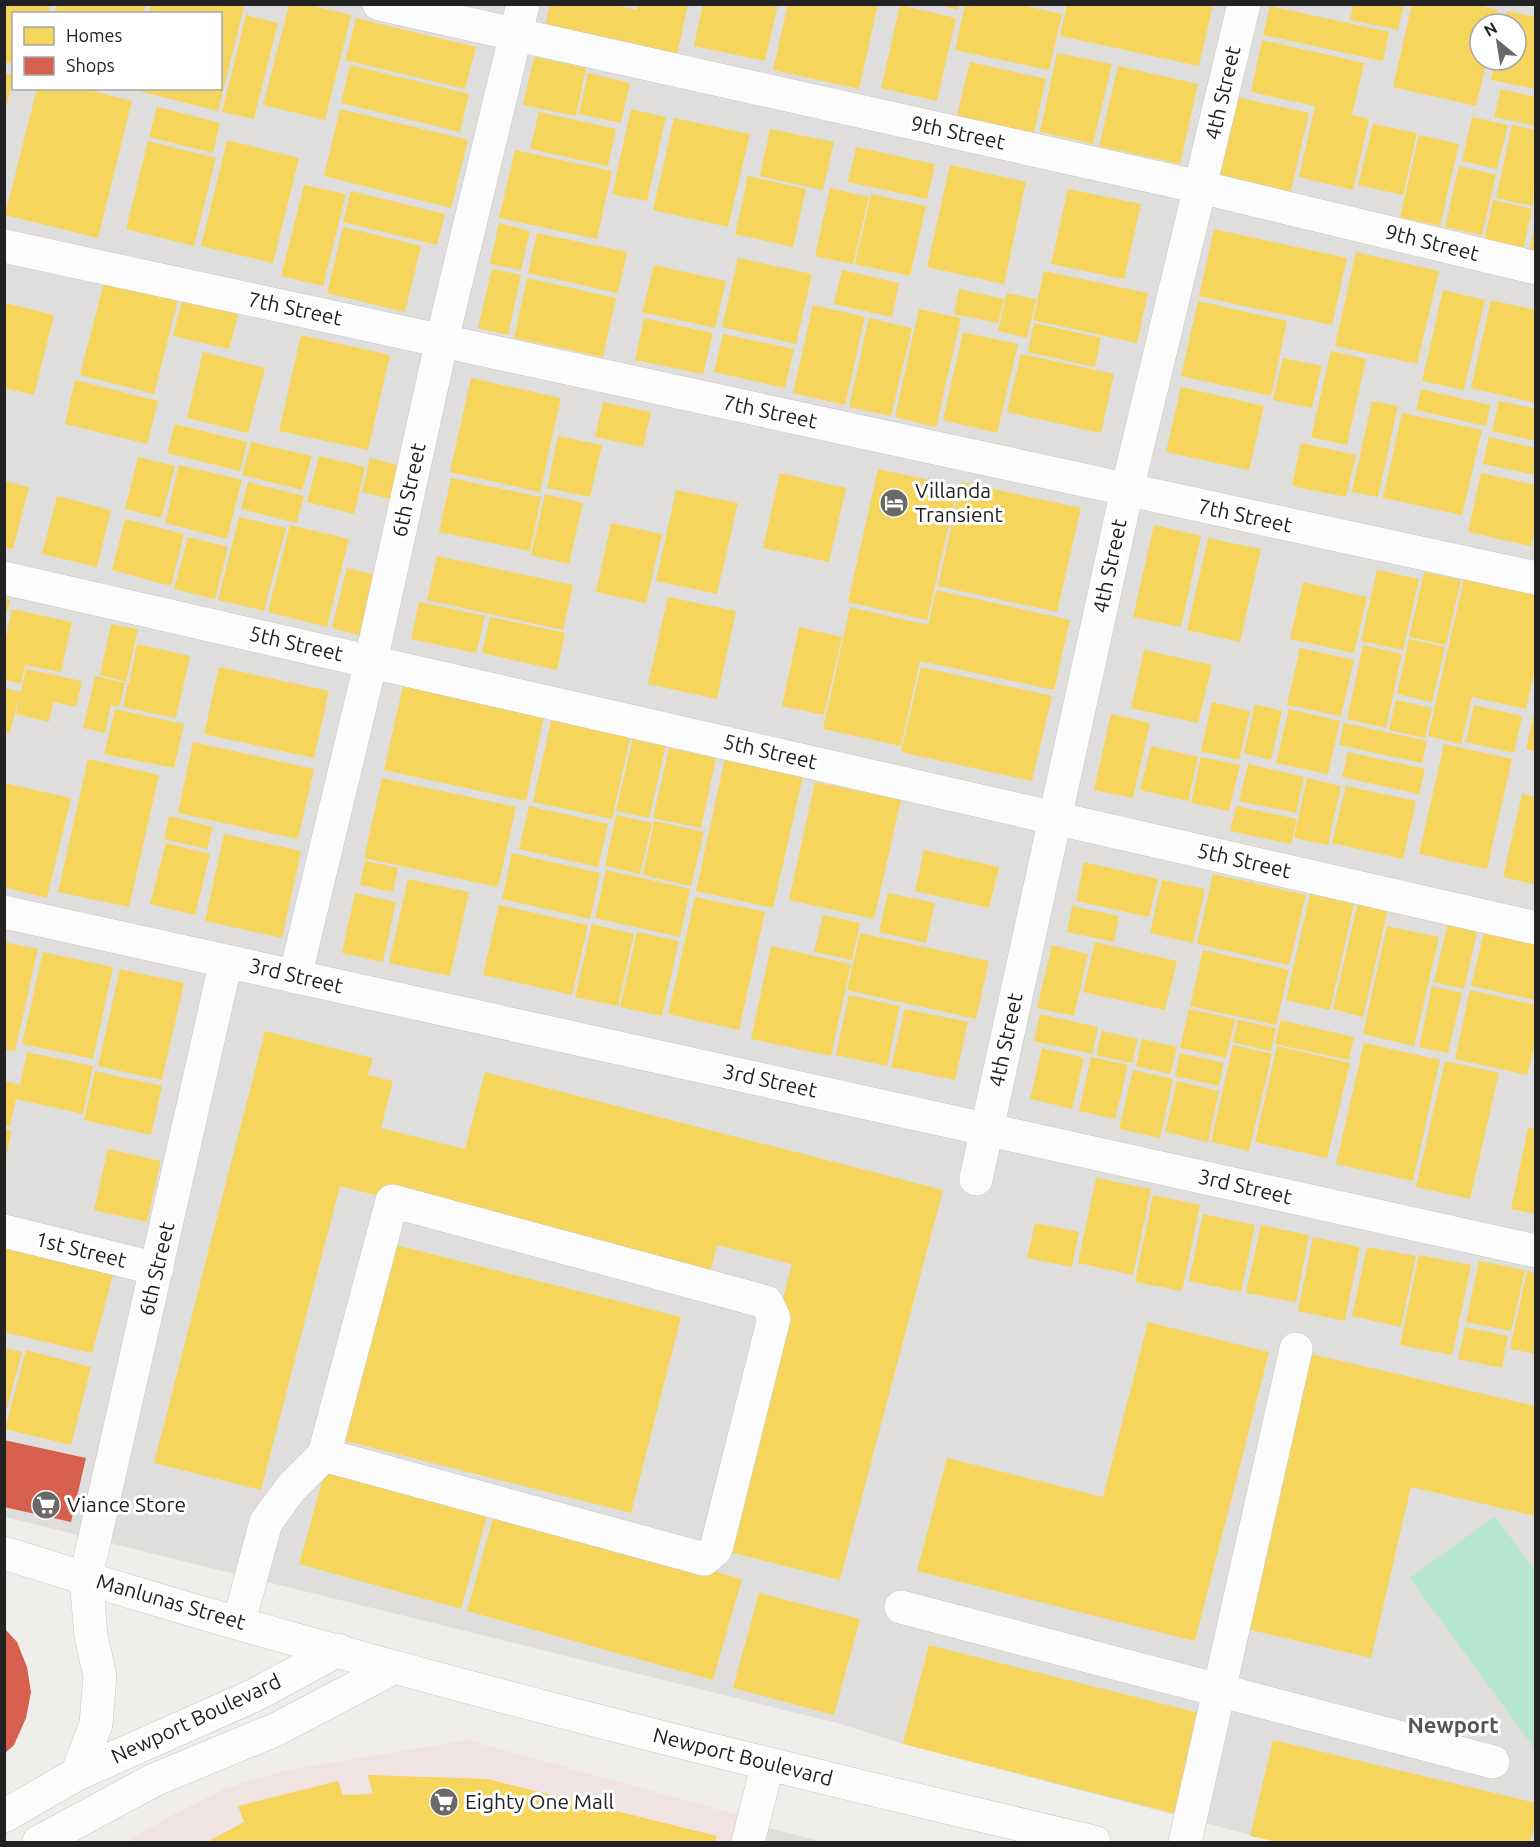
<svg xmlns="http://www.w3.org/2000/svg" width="1540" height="1847" viewBox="0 0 1540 1847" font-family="Ubuntu,sans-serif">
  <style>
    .residential { fill: #dfdedc; fill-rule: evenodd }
    .commercial { fill: #f1e3e1 }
    .pitch { fill: #b7e6d2 }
    .homes { fill: #f6d55c }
    .shops { fill: #d6604d }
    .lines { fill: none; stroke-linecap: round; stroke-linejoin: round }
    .minor-casing { stroke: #c9c8c7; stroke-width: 34 }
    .minor { stroke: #fdfcfc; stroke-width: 33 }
    .labels { text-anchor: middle; stroke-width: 6; stroke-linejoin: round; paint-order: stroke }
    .street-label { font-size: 21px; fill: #222; stroke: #fff }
    .poi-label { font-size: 21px; fill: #222; stroke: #fff; text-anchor: start }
    .neighbourhood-label { font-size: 22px; font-weight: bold; fill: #555; stroke: #fff }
  </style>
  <rect width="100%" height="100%" fill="#f0eeeb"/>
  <!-- residential -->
  <path class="residential" d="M4 5H1535V1842H1278L903 1744 841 1724 5 1517ZM14 14H220V88H14ZM1480 24H1516V60H1480Z
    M769 1828 823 1842H765Z"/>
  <!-- commercial -->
  <path class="commercial" d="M467 1740 739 1815 731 1842H127L166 1818 226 1788 291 1769Z"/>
  <!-- pitch -->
  <path class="pitch" d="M1495 1516 1535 1571 1534 1748 1410 1578Z"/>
  <!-- homes -->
  <path class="homes" d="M4 4H50L48 14H14V64L4 62Z
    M57 4H146L143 14H55Z
    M151 4H245L218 111 131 89 220 88V14H148Z
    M550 4H610L637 10 638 4H688L675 64 543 35Z
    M703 4H778L765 61 694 46Z
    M788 4H878L859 89 773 70Z
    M935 4H959L958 10Z
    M965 4H1017L1062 14 1049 70 955 50Z
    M1067 4H1213L1199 66 1060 36Z
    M1353 4H1404L1398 30 1350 20Z
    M1412 4H1473L1498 10 1495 24H1480V60H1487L1476 106 1393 87Z
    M289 5H309L351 15 325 120 263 105Z
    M900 5 956 18 937 101 881 88Z
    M1270 6 1389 32 1383 61 1263 35Z
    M1507 11 1536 17V89L1491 80 1496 60H1516V24H1504Z
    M246 15 278 23 254 119 222 112Z
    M356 18 476 47 465 89 345 60Z
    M1262 40 1364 63 1352 115 1369 119 1353 190 1299 177 1315 106 1251 92Z
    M1057 53 1112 64 1093 144 1040 132Z
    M534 57 586 68 576 116 523 105Z
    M970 62 1046 79 1033 137 956 120Z
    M350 65 469 94 460 132 341 103Z
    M1118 66 1198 84 1180 164 1099 146Z
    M4 73 14 75 5 111H4Z
    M588 73 630 83 621 123 579 114Z
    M37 88H80L132 101 98 238 5 215Z
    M1501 89 1536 97V126L1494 117Z
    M1231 96 1309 113 1290 194 1213 177Z
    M157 107 220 123 213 153 149 137Z
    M340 109 468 140 451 208 324 176Z
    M631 109 666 117 647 201 612 194Z
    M539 112 616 129 608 166 530 149Z
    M1472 117 1508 125 1497 169 1462 161Z
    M674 118 750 134 728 227 653 210Z
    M1373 124 1417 133 1403 195 1358 185Z
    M1512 125 1536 130 1533 206 1496 198Z
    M770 129 834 142 823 190 760 176Z
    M1419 135 1459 144 1440 226 1400 217Z
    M227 140 299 158 273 263 201 246Z
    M148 141 216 158 194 246 126 229Z
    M856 147 935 164 927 199 848 182Z
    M515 150 612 171 597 239 499 218Z
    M950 165 1026 182 1004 284 927 267Z
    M1459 166 1496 175 1482 235 1445 227Z
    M748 176 806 189 793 247 735 234Z
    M304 185 346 194 323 286 281 276Z
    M830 188 869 197 853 264 815 256Z
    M1068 189 1141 204 1124 279 1051 264Z
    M351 191 445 214 437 245 343 222Z
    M871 194 926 206 910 276 855 264Z
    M1493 200 1532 209 1523 250 1484 242Z
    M499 223 530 231 521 270 490 264Z
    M1535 226H1536V253L1529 251Z
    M343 227 421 246 405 312 327 293Z
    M1214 229 1347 258 1332 325 1199 296Z
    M537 233 627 252 618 293 528 273Z
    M1356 252 1439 271 1417 364 1335 346Z
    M738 258 812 274 796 344 722 327Z
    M654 265 726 281 715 328 642 312Z
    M492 269 521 275 508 335 478 328Z
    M842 270 899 283 892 317 834 304Z
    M1044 271 1148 293 1137 343 1033 320Z
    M527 278 616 298 603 357 514 338Z
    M104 282 178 300 154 394 80 375Z
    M959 289 1004 299 998 323 954 314Z
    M1443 290 1485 300 1464 390 1422 381Z
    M1007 293 1036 299 1027 338 998 331Z
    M184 294 240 308 229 349 173 336Z
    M1491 300 1536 310V403L1471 388Z
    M1198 301 1287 321 1271 396 1181 376Z
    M5 303 54 315 34 395 5 388Z
    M813 305 865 317 845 405 793 393Z
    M919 309 961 318 936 427 895 417Z
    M644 318 713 333 703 374 635 360Z
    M869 318 912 328 891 416 849 407Z
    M1034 323 1101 338 1095 367 1028 352Z
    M963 332 1018 344 997 433 943 420Z
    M723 334 794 349 785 388 714 372Z
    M301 335 390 355 368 450 279 431Z
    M1331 351 1366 359 1347 445 1311 437Z
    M203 352 265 368 248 433 187 418Z
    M1021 354 1114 374 1101 433 1007 412Z
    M1283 358 1322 366 1312 408 1273 400Z
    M471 378 561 398 540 492 450 472Z
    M75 380 158 401 147 444 65 424Z
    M1181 387 1264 406 1249 470 1166 452Z
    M1421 389 1490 405 1486 426 1416 410Z
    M1372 401 1398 406 1378 497 1352 492Z
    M1499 401 1536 409V441L1492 431Z
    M603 402 651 412 643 447 595 437Z
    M1402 413 1482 430 1462 515 1383 498Z
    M175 424 247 442 240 471 167 453Z
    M558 436 602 445 590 497 547 488Z
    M1489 437 1536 448V475L1483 464Z
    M251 442 312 456 302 490 242 475Z
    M1301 443 1356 455 1346 497 1292 486Z
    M319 456 365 467 354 514 307 502Z
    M138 457 175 466 161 518 125 509Z
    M370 458 404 467 395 500 362 492Z
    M179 465 242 480 227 539 165 523Z
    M878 469 958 486 927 620 848 602Z
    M780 473 846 488 829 562 763 548Z
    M1481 473 1536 485V527L1531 546 1468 532Z
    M451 478 541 497 530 551 439 532Z
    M4 481 29 487 13 549 4 547Z
    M248 482 304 496 297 523 241 509Z
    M961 482 1081 508 1057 612 938 586Z
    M676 490 738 503 717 594 656 581Z
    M545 494 583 503 569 564 531 555Z
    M57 496 111 510 97 567 42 554Z
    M239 517 286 528 264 611 218 600Z
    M125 519 184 534 171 586 112 570Z
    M611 523 662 534 646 603 596 592Z
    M290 525 349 539 327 627 268 612Z
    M1154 525 1201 536 1181 627 1133 617Z
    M188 537 228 547 215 599 174 589Z
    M1208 538 1261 549 1240 642 1187 630Z
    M437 556 573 585 563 630 427 600Z
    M347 568 379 576 363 636 332 628Z
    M1377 570 1419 579 1403 650 1361 641Z
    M1424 572 1461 580 1446 645 1409 637Z
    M1464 579 1536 595V664L1526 709 1472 697 1461 744 1428 736Z
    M1303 582 1367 597 1354 653 1290 639Z
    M936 590 1070 620 1054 690 920 661 901 746 823 729 850 607 928 625Z
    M668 597 736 611 717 699 648 684Z
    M4 599 10 600 5 619H4Z
    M419 602 485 616 476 653 411 639Z
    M12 609 72 622 61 672 25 665 21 684 5 680V643Z
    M490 617 565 633 557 670 482 653Z
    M111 624 138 629 126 682 100 675Z
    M799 627 842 637 824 715 782 706Z
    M1409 639 1445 647 1432 702 1397 694Z
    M137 644 190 656 176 718 123 707 128 683H132H129Z
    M1363 645 1402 654 1386 728 1347 719Z
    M1300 648 1354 660 1341 716 1287 705Z
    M1144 650 1212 665 1198 723 1131 708Z
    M219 667 329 691 314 758 204 734Z
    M921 667 1052 696 1032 781 901 752Z
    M26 669 82 681 76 707 53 702 49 722 16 714 19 695 10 733 4 732V688L21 692Z
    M95 676 125 683 119 707 111 705 105 733 83 728Z
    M403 686 544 717 526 801 384 770Z
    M1396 700 1432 708 1425 738 1389 730Z
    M1212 702 1250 711 1239 760 1201 751Z
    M1255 704 1282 711 1271 760 1244 753Z
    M1474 705 1522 716 1514 753 1466 742Z
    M115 709 184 724 174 768 104 754Z
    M1289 709 1340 721 1328 774 1276 763Z
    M1535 709H1536V751L1526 749Z
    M1111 714 1150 723 1133 798 1094 790Z
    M552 717 631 735 612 819 533 802Z
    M1344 723 1427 741 1422 763 1339 745Z
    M634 734 667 741 649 818 616 811Z
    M193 742 314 769 298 839 178 813Z
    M1444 744 1512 759 1487 869 1419 854Z
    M1151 746 1198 757 1188 801 1140 790Z
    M669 748 716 758 701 828 653 818Z
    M1348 752 1425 769 1419 794 1342 777Z
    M1201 757 1240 765 1229 811 1191 803Z
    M725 758 803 776 773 908 696 891Z
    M88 759 159 775 129 907 58 892Z
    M1248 764 1304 777 1296 813 1239 801Z
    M382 778 516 807 498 887 364 858Z
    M1307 778 1341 786 1328 845 1294 838Z
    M815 782 901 800 874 919 789 900Z
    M4 783 71 798 47 898 4 887Z
    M1346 786 1416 801 1403 859 1332 843Z
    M1522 794 1536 797V885L1503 877Z
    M529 806 608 824 598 867 519 849Z
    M1236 806 1297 819 1291 844 1230 831Z
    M616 815 652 823 640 874 605 866Z
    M169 816 213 827 207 849 164 839Z
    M654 821 704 832 691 886 643 875Z
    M224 834 301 851 282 938 205 921Z
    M166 843 210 854 195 915 150 904Z
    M924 850 999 867 989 908 915 891Z
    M512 853 600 873 590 919 502 899Z
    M365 861 398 868 393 892 360 885Z
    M1084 862 1158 879 1149 917 1076 901Z
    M606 870 690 889 680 937 595 918Z
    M1213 874 1306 895 1289 965 1197 944Z
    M408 879 469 892 450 976 389 963Z
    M1162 880 1205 889 1193 943 1150 933Z
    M355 893 396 902 383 962 342 953Z
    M888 893 935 903 926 943 879 932Z
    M1310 894 1354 904 1330 1010 1286 1000Z
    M695 897 765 912 739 1030 668 1014Z
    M1359 898 1389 905 1363 1017 1333 1009Z
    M499 905 588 925 572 995 483 975Z
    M1072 906 1119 916 1114 942 1067 932Z
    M823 915 860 923 852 960 814 952Z
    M1449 918 1479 924 1464 989 1434 982Z
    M592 924 634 934 618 1006 575 997Z
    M1387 926 1439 937 1414 1046 1363 1034Z
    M1485 928 1536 939V1000L1471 986Z
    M637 932 679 941 662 1016 620 1007Z
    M860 933 989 961 976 1019 847 990Z
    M4 942 38 949 15 1051 4 1049Z
    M1095 942 1177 961 1165 1010 1083 992Z
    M1052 945 1088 954 1074 1016 1037 1008Z
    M771 946 851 964 831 1056 751 1039Z
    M1203 950 1289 970 1276 1025 1190 1006Z
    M43 952 113 967 93 1059 22 1044Z
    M120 969 184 983 162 1080 98 1066Z
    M1432 986 1462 993 1448 1053 1419 1047Z
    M1470 990 1536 1005V1039L1527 1075 1455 1059Z
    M849 995 900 1006 887 1066 836 1055Z
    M905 1009 968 1022 955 1080 891 1067Z
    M1189 1009 1235 1019 1226 1058 1180 1048Z
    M1040 1014 1098 1027 1092 1054 1034 1041Z
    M1238 1020 1276 1028 1271 1051 1233 1042Z
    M1281 1020 1354 1037 1349 1060 1275 1044Z
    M265 1031 373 1058 368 1075 393 1081 381 1128 465 1149 485 1072 943 1190 840 1580 717 1549 792 1264 717 1245 708 1280 340 1186 261 1490 154 1463Z
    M1102 1031 1138 1039 1132 1063 1096 1055Z
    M1142 1039 1177 1047 1170 1074 1136 1066Z
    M1364 1043 1440 1060 1413 1181 1336 1164Z
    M1233 1045 1272 1054 1249 1151 1211 1142Z
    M1277 1046 1350 1063 1327 1158 1255 1142Z
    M1042 1048 1084 1058 1072 1109 1030 1099Z
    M27 1052 93 1066 83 1114 16 1099 10 1126 4 1125V1081L20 1085Z
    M1180 1053 1224 1063 1219 1086 1175 1076Z
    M1091 1057 1128 1065 1115 1119 1079 1111Z
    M1445 1061 1499 1073 1470 1199 1416 1187Z
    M1133 1070 1173 1079 1160 1138 1119 1129Z
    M95 1071 162 1086 151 1135 84 1120Z
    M1177 1081 1219 1091 1208 1142 1165 1132Z
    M1528 1128 1536 1129V1214L1511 1209Z
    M4 1129 12 1131 5 1160H4Z
    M108 1149 161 1161 147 1222 94 1210Z
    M1096 1178 1151 1189 1133 1275 1078 1263Z
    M1153 1195 1200 1205 1182 1291 1135 1282Z
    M1203 1214 1255 1225 1241 1292 1189 1281Z
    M1035 1223 1079 1232 1072 1267 1027 1258Z
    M1261 1225 1309 1235 1296 1302 1246 1293Z
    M1313 1237 1360 1247 1345 1321 1298 1311Z
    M392 1244 681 1317 631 1513 342 1440Z
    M1367 1247 1416 1256 1401 1327 1352 1316Z
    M4 1248 113 1275 92 1353 4 1332Z
    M1419 1255 1471 1265 1452 1355 1400 1345Z
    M1479 1261 1525 1270 1511 1331 1466 1322Z
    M1527 1271 1536 1273V1354L1510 1349Z
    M1148 1322 1269 1352 1195 1641 917 1571 947 1458 1103 1497Z
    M1465 1327 1508 1336 1502 1368 1458 1359Z
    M4 1348 22 1352 5 1415H4Z
    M26 1350 91 1367 71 1445 5 1429Z
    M1311 1354 1536 1406V1516L1411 1487 1371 1658 1246 1629Z
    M326 1468 488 1513 461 1609 299 1564Z
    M495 1511 742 1579 713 1680 467 1611Z
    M759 1593 860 1619 834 1715 733 1688Z
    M929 1645 1203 1714 1177 1814 903 1744Z
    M1273 1740 1536 1803V1820L1530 1842H1278L1250 1836Z
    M368 1775 487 1779 717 1836 715 1842H207L244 1822 238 1806 338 1781 343 1795 373 1794Z"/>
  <!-- shops -->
  <path class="shops" d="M4 1440 86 1458 71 1522 4 1507Z
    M4 1628 17 1642 27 1667 31 1692 26 1718 14 1745 4 1754Z"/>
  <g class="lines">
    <!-- minor casing -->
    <g class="minor-casing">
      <path id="minor" d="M379 4 1200 187 1536 268
        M4 246 1536 578
        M4 578 1536 928
        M4 912 1536 1251
        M295 977 371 661 442 340 523 4
        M976 1179 1127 490 1244 4
        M392 1201 766 1302 774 1318 716 1549 704 1559 324 1455Z
        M4 1231 157 1269
        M4 1553C363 1666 728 1756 1094 1842
        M901 1607 1493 1762
        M239 1622 266 1522 291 1488 324 1455
        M77 1774 96 1724 100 1676 91 1636 86 1577 226 961
        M4 1816 77 1774 255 1695 338 1650
        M39 1842 154 1780 277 1729 393 1668
        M748 1842 768 1764
        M1185 1842 1296 1349"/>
    </g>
    <!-- minor -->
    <use href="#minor" class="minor"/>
  </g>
  <!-- icons -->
  <defs>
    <g id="hotel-disc" transform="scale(1.5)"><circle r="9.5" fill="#6a6968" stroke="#fff"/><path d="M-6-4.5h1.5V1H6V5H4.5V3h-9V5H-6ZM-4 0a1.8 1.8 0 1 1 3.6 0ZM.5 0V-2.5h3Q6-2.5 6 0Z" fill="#fff"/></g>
    <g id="supermarket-disc" transform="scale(1.5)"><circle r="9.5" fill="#6a6968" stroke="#fff"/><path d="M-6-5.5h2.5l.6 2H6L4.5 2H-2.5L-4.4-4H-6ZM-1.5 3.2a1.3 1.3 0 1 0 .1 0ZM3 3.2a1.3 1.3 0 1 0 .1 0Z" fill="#fff"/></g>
  </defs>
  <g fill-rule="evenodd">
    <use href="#hotel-disc" x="894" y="503"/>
    <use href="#supermarket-disc" x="46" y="1505"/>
    <use href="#supermarket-disc" x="444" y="1802"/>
  </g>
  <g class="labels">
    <!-- street labels -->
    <g class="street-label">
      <text transform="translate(1223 93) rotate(-77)" y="7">4th Street</text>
      <text transform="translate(958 133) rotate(12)" y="7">9th Street</text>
      <text transform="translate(1432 243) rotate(14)" y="7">9th Street</text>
      <text transform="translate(295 309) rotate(12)" y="7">7th Street</text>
      <text transform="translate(770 412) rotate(12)" y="7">7th Street</text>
      <text transform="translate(409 490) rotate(-78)" y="7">6th Street</text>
      <text transform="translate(1245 516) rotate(12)" y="7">7th Street</text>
      <text transform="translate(1110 566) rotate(-78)" y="7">4th Street</text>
      <text transform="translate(296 644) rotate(13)" y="7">5th Street</text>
      <text transform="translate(770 752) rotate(13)" y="7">5th Street</text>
      <text transform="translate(1244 861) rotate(13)" y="7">5th Street</text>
      <text transform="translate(296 976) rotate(13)" y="7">3rd Street</text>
      <text transform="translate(1006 1040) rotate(-78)" y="7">4th Street</text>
      <text transform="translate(770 1081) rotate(12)" y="7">3rd Street</text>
      <text transform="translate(1245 1187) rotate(13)" y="7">3rd Street</text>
      <text transform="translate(81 1250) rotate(14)" y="7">1st Street</text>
      <text transform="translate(157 1269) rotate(-77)" y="7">6th Street</text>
      <text transform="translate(171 1602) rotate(16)" y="7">Manlunas Street</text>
      <text transform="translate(196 1719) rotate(-25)" y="7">Newport Boulevard</text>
      <text transform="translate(743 1757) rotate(14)" y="7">Newport Boulevard</text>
    </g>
    <!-- poi labels -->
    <g class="poi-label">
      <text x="915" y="498">Villanda<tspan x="915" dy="24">Transient</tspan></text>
      <text x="67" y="1512">Viance Store</text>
      <text x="465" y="1809">Eighty One Mall</text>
    </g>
    <!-- neighbourhood labels -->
    <g class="neighbourhood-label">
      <text x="1453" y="1733">Newport</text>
    </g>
  </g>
  <!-- border -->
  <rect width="1540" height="1847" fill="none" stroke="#222222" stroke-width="12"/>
  <!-- legend -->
  <rect x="12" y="12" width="210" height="78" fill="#ffffff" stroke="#a7a7a7" stroke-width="1.5"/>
  <rect x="24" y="27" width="30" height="18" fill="#f6d55c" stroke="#a7a7a7" stroke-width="1.5"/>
  <text x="66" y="42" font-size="18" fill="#222222">Homes</text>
  <rect x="24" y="57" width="30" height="18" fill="#d6604d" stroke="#a7a7a7" stroke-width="1.5"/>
  <text x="66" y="72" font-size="18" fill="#222222">Shops</text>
  <!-- north arrow -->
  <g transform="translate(1498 42) rotate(330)"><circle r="28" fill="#ffffff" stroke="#a7a7a7" stroke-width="1.5"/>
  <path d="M0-4.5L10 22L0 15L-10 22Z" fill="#6a6968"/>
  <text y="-9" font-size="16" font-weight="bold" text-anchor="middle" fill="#222222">N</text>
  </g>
</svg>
